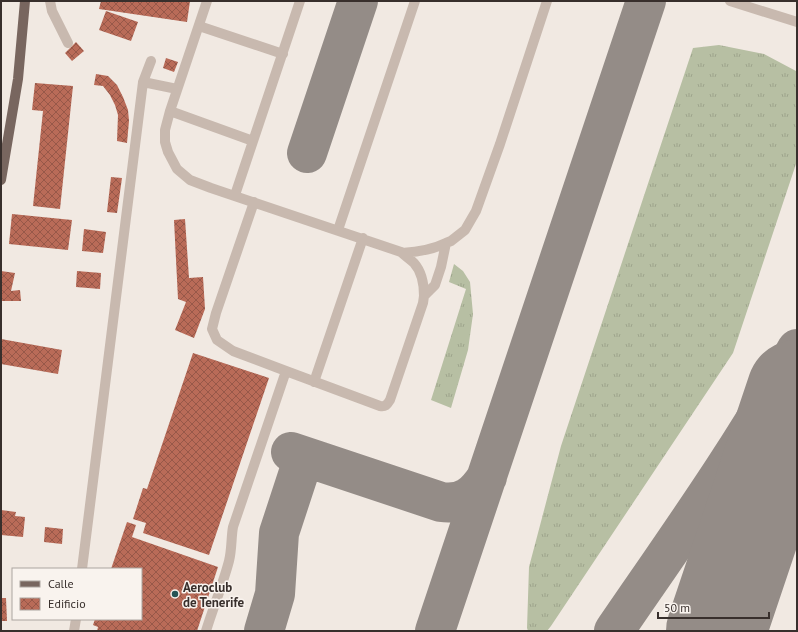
<svg xmlns="http://www.w3.org/2000/svg" width="798" height="632" viewBox="0 0 798 632" font-family="'PT Sans',sans-serif">
  <style>
    .grass { fill: url(#grass-tufts) }
    .lines { fill: none; stroke-linecap: round; stroke-linejoin: round }
    .taxiway { stroke: #948c87; stroke-width: 40 }
    .runway { stroke: #948c87; stroke-width: 100 }
    .building { fill: url(#building-cross-hatch) }
    .minor { stroke: #c8b9af; stroke-width: 10 }
    .major { stroke: #78665f; stroke-width: 10 }
    .poi-dot { fill: #265455; stroke: #f9f3ee; stroke-width: 1.5 }
    .labels { text-anchor: middle; stroke-width: 3; stroke-linejoin: round; paint-order: stroke }
    .poi-label { font-size: 13px; font-weight: bold; fill: #382f2c; stroke: #f9f3ee; text-anchor: start }
  </style>
  <defs>
    <pattern id="grass-tufts" width="24" height="20" patternUnits="userSpaceOnUse"><rect width="24" height="20" fill="#b7bfa3"/><path d="M3 7l-1-3M5 7V3M7 7l1-3M15 17l-1-3M17 17v-4M19 17l1-3" fill="none" stroke="#9ea48c"/></pattern>
    <pattern id="building-cross-hatch" width="8" height="8" patternUnits="userSpaceOnUse"><rect width="8" height="8" fill="#b96b58"/><path d="M0 0l8 8M0 8l8-8" fill="none" stroke="#975849"/></pattern>
  </defs>
  <rect width="100%" height="100%" fill="#f1e9e2"/>
  <!-- grass -->
  <path class="grass" d="M719 45 764 54 796 71 797 73V161L733 353 551 626 547 631H528L527 628 529 567 561 446 693 48Z
    M454 264 463 271 470 282 473 314 468 350 451 408 431 400 466 289 449 282Z"/>
  <g class="lines">
    <!-- taxiway -->
    <path class="taxiway" d="M307 153 358 1
      M291 452 441 502C464 505 475 495 487 477
      M264 631 275 594 279 533 299 472C304 462 311 461 321 462
      M435 631 646 1
      M614 631C677 539 743 447 797 349"/>
    <!-- runway -->
    <path class="runway" d="M716 631 797 390"/>
  </g>
  <!-- building -->
  <path class="building" d="M101 1H190L187 22 99 9Z
    M106 11 138 22 131 41 99 30Z
    M76 42 84 51 72 61 65 53Z
    M166 58 178 62 174 72 163 68Z
    M96 74 108 76 117 85 123 97 128 110 129 121 127 143 117 141 118 115 115 105 110 95 103 86 94 85Z
    M35 83 73 86 60 209 33 206 43 111 32 110Z
    M111 177 122 178 117 213 107 212Z
    M12 214 72 220 68 250 9 244Z
    M185 219 189 278 203 277 205 309 194 338 175 330 186 302 178 299 174 220Z
    M84 229 106 232 103 253 82 251Z
    M1 271 15 273 11 291 20 290 21 301H1Z
    M77 271 101 273 100 289 76 287Z
    M1 339 62 350 58 374 1 364Z
    M193 353 269 378 209 555 143 533 146 523 133 519 143 488 147 489Z
    M1 510 16 512 15 516 25 517 23 537 1 535Z
    M127 522 136 525 132 537 218 567 197 631H97L98 627 93 625 95 619H141V569H111Z
    M45 527 63 529 62 544 44 542Z
    M1 598H6L7 621H1Z"/>
  <g class="lines">
    <!-- minor -->
    <path class="minor" d="M50 1 52 11 68 43
      M207 1 170 111 165 130V142L168 152 177 169 190 180 211 188 401 252C405 256 410 259 414 263 422 272 424 284 424 296
      M730 1 797 22
      M199 26 283 54
      M143 82 177 89
      M170 111 253 141
      M235 195 300 1
      M254 202 216 313 212 329 217 340 233 351 286 371 380 406C385 407 387 405 390 400L423 303 424 296 435 285 441 267 446 243 451 241 465 230 476 211 500 144 547 1
      M338 230 415 1
      M402 253C417 252 432 250 446 243
      M314 382 363 238
      M82 569 143 82 151 61
      M74 631 76 619
      M206 631C213 608 223 584 229 561 232 549 231 538 233 527L286 371"/>
    <!-- major -->
    <path class="major" d="M1 180 18 79 25 1"/>
  </g>
  <!-- markers -->
  <circle class="poi-dot" cx="175" cy="594" r="4"/>
  <g class="labels">
    <!-- poi labels -->
    <g class="poi-label">
      <text x="183" y="592">Aeroclub<tspan x="183" dy="15">de Tenerife</tspan></text>
    </g>
  </g>
  <!-- border -->
  <rect width="798" height="632" fill="none" stroke="#382f2c" stroke-width="4"/>
  <!-- legend -->
  <rect x="12" y="568" width="130" height="52" fill="#f9f3ee" stroke="#aca5a0"/>
  <rect x="20" y="581" width="20" height="6" fill="#78665f" stroke="#aca5a0"/>
  <text x="48" y="588" font-size="12" fill="#382f2c">Calle</text>
  <rect x="20" y="598" width="20" height="12" fill="url(#building-cross-hatch)" stroke="#aca5a0"/>
  <text x="48" y="608" font-size="12" fill="#382f2c">Edificio</text>
  <!-- scale -->
  <path d="M658 612v6h111v-6" fill="none" stroke="#382f2c" stroke-width="2"/>
  <text x="664" y="612" font-size="12" fill="#382f2c" stroke="#f9f3ee" stroke-width="3" paint-order="stroke">50 m</text>
</svg>
